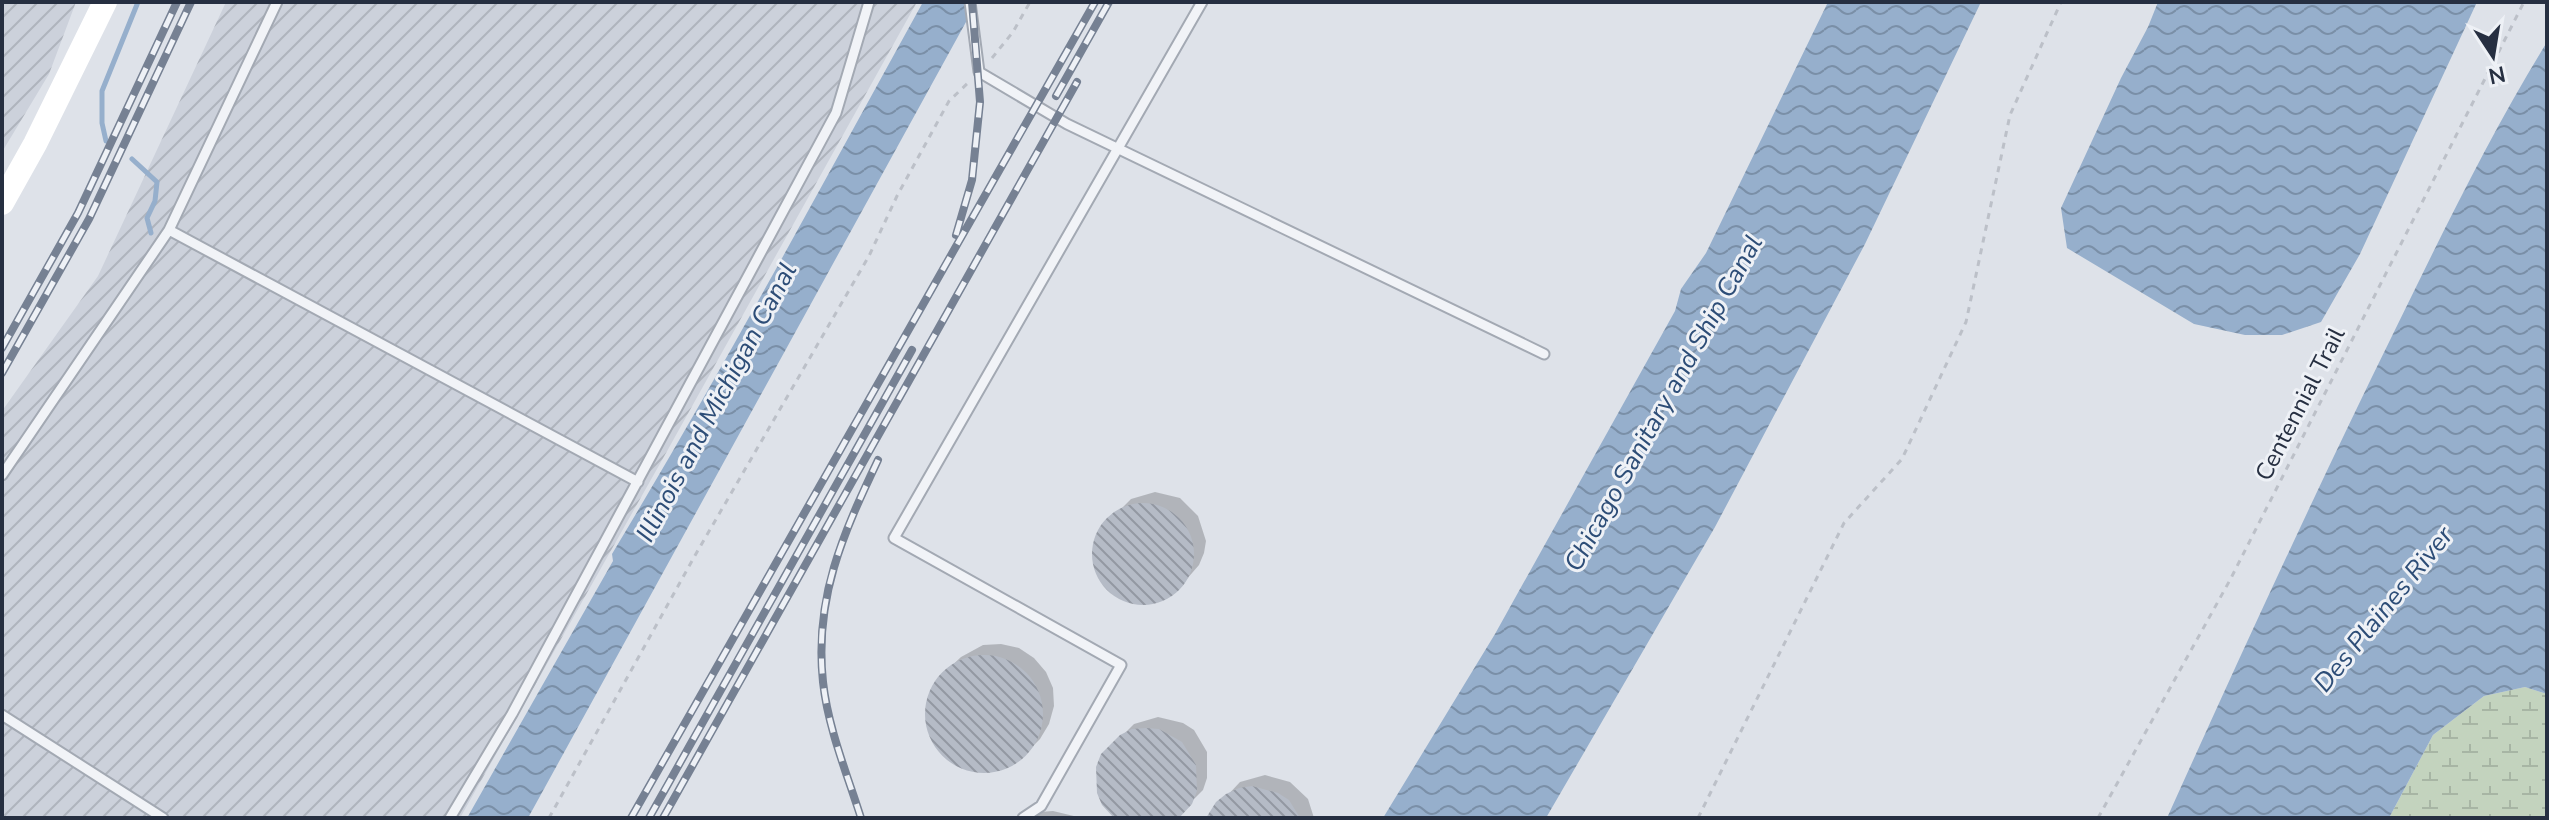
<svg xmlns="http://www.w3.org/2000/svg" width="2549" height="820" viewBox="0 0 2549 820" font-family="'Nunito Sans',sans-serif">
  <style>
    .industrial { fill: url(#industrial-furrows) }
    .wetland { fill: url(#wetland-marsh) }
    .water { fill: url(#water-waves) }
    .shadow { fill: #0003 }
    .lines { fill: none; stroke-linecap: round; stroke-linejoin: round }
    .stream { stroke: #96afcc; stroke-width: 5 }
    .building { fill: url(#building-back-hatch) }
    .service-casing { stroke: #a3a9b3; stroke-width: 13 }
    .path { stroke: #bcc0c8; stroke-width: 3; stroke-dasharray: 6 6; stroke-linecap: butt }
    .service { stroke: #f1f3f7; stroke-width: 9 }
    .secondary { stroke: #fff; stroke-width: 24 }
    .rail-casing { stroke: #768193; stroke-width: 8 }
    .rail { stroke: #eef1f6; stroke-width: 5; stroke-dasharray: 15; stroke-linecap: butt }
    .labels { text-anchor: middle; stroke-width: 6; stroke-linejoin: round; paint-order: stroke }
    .street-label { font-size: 24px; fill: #262f41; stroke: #eef1f6 }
    .water-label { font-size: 26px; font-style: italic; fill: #2d4d77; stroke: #eef1f6 }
  </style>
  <defs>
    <pattern id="industrial-furrows" width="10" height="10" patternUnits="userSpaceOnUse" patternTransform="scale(2)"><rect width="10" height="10" fill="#ccd1db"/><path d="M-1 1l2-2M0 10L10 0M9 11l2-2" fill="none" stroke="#afb4bd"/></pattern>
    <pattern id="wetland-marsh" width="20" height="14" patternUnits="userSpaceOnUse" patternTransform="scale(2)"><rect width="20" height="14" fill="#c3d3be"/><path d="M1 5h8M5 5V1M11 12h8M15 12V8" fill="none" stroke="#a7b5a4"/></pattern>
    <pattern id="water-waves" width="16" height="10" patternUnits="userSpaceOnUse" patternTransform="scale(2)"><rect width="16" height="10" fill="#96afcc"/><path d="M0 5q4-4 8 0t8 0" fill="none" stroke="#7a8fa7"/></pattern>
    <pattern id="building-back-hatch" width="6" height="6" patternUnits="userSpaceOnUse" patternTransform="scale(2)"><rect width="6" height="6" fill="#b5bbc6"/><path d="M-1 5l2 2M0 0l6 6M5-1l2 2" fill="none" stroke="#9398a2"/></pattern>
  </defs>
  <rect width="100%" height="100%" fill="#dee2e9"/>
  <!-- industrial -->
  <path class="industrial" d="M2 2H76L49 74 2 152Z
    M226 2H917L666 453 460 818H2V411L98 276Z"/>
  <!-- wetland -->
  <path class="wetland" d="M2525 687 2547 694V818H2389L2433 735 2484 696Z"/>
  <!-- water -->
  <path class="water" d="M923 2H977L528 818H467L613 561 612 554C721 373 821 187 923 2Z
    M1828 2H1981L1865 244 1715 527 1546 818H1383L1495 634 1675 311 1681 289 1706 253Z
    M2158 2H2477L2360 254 2321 322 2282 335H2245L2194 324 2067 248 2061 208 2121 78 2148 27Z
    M2547 42V694L2525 687 2484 696 2433 735 2389 818H2167C2240 656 2314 495 2392 336 2441 236 2489 136 2547 42Z"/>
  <!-- shadow -->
  <path class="shadow" d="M1155 492 1180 498 1198 516 1206 541 1204 553 1199 565 1179 588 1157 601 1144 604 1131 602 1119 597 1101 580 1094 555 1100 530 1131 499Z
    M1001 644 1019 648 1034 658 1046 672 1053 688 1054 706 1049 724 1040 739 1027 752 1013 763 997 770 979 771 962 766 946 757 935 744 928 728 927 710 931 692 940 677 961 657 983 645Z
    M1158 717 1183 723 1194 730 1207 752V778L1203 790 1175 818H1118L1103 755 1134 724Z
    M1265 775 1290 782 1308 799 1314 818H1208L1210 814 1240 782Z
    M1053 811 1078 817 1080 818H1028L1040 812Z"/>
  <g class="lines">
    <!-- stream -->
    <path class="stream" d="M106 141 102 123V91L138 2
      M132 159 157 182 155 201 147 218 151 233"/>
  </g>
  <!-- building -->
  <path class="building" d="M1092 554a51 51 0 1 1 102 0a51 51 0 1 1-102 0Z
    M925 714a59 59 0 1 1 118 0a59 59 0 1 1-118 0Z
    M1146 728 1159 729 1182 742 1196 765 1197 791 1192 804 1179 818H1114L1102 805 1097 793 1096 767 1101 754 1120 735 1132 729Z
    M1252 786 1278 793 1289 800 1300 818H1206L1216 802 1226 794 1239 788Z"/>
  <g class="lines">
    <!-- service casing -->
    <g class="service-casing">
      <path id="service" d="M970 2 979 72 1067 124 1544 354
        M169 230 638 482
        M2 475 169 230 277 2
        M2 715 163 818
        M450 818 512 714 836 113 869 2
        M1023 818 1041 806 1121 665 894 538 1202 2"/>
    </g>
    <!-- path -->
    <path class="path" d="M992 58 1013 32 1030 2
      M549 818 697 552 869 256 897 196 949 101 970 81
      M1698 818 1844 523 1902 459 1966 322 2010 115 2061 2
      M2098 818 2230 580 2524 2"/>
    <!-- service -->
    <use href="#service" class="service"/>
    <!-- secondary -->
    <path class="secondary" d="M2 203 35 144 105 2"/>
    <!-- rail casing -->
    <g class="rail-casing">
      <path id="rail" d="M1056 96 1109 2
        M956 235 972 180 980 102 972 2
        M2 348 78 213 177 2
        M2 373 89 219 191 2
        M631 818 1095 2
        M649 818 912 350
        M663 818 1077 82
        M861 818C847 774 828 728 823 682 814 598 843 534 878 460"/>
    </g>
    <!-- rail -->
    <use href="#rail" class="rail"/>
  </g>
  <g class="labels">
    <!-- street labels -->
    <g class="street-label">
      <text transform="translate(2300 404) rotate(-63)" y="8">Centennial Trail</text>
    </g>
    <!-- water labels -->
    <g class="water-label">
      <text transform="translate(716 402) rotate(-62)" y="9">Illinois and Michigan Canal</text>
      <text transform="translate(1663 403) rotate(-61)" y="9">Chicago Sanitary and Ship Canal</text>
      <text transform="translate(2383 609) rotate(-51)" y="9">Des Plaines River</text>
    </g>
  </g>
  <!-- border -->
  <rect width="2549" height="820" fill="none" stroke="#262f41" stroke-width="8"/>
  <!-- north arrow -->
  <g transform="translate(2493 56) rotate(168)" stroke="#eef1f6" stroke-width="6" paint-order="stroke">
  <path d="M0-6L14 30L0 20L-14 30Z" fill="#262f41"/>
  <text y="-12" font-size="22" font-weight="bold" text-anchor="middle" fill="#262f41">N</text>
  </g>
</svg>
